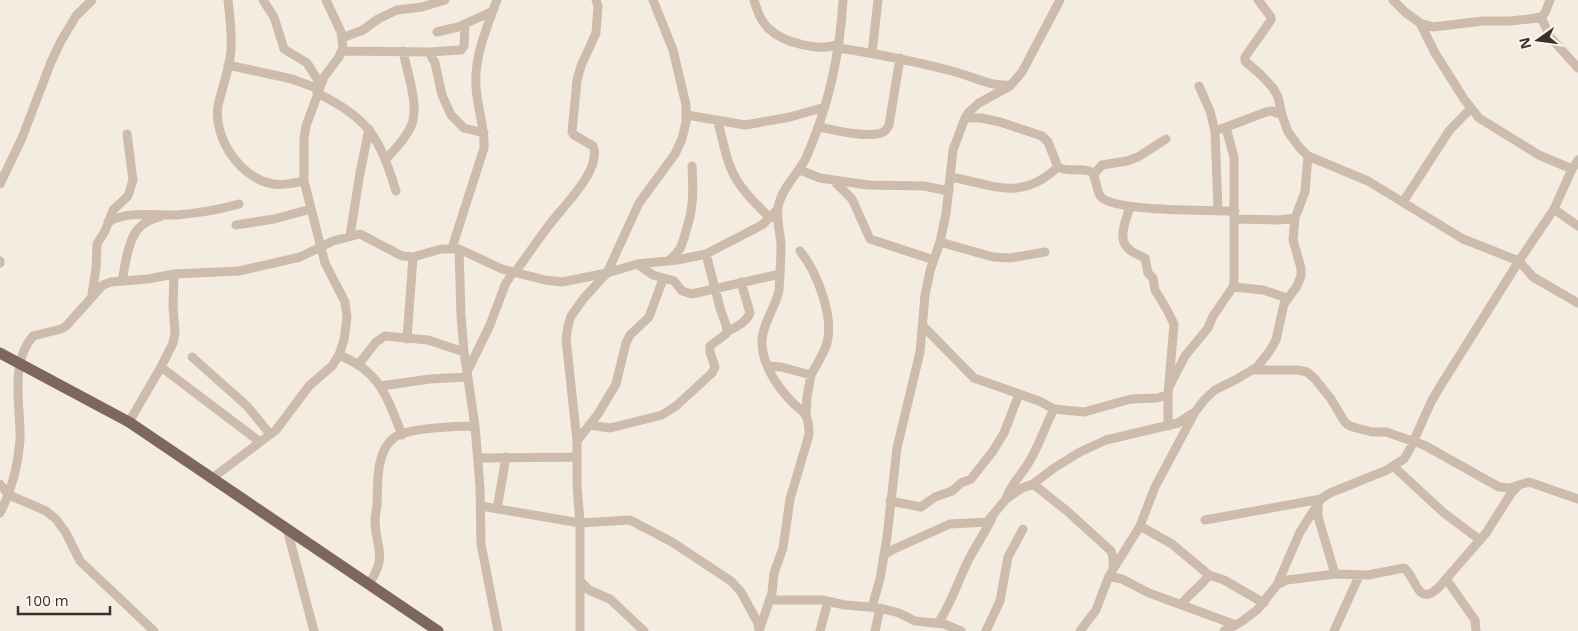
<svg xmlns="http://www.w3.org/2000/svg" width="1578" height="631" viewBox="0 0 1578 631" font-family="'Open Sans',sans-serif">
  <style>
    .lines { fill: none; stroke-linecap: round; stroke-linejoin: round }
    .minor { stroke: #cdbbac; stroke-width: 9 }
    .major { stroke: #7d675c; stroke-width: 11 }
  </style>
  <rect width="100%" height="100%" fill="#f4ebe1"/>
  <g class="lines">
    <!-- minor -->
    <path class="minor" d="M228 0C230 17 232 33 231 50 230 69 222 87 218 106 213 138 241 179 273 184 283 186 294 183 304 181
      M263 0 274 17 284 49 307 63 321 85
      M754 0C757 10 760 20 768 28 783 43 820 52 839 44
      M1258 0 1271 17V20L1245 57V61L1261 75 1273 88 1278 97 1282 115 1288 132 1300 148 1308 156 1368 181 1463 239 1519 261 1533 277 1578 303
      M1393 0 1405 12 1420 23 1435 53 1464 99 1479 118 1539 155 1572 169
      M1541 17 1550 37 1578 68
      M1420 23 1433 27 1483 21H1510L1529 19 1541 17 1545 13 1550 0
      M437 32 458 27 493 11
      M342 38 363 30 378 19 397 10 422 7 445 0
      M839 48C877 54 914 61 952 71 972 76 990 87 1011 85
      M342 51 429 52 435 63 442 95 451 115 464 128 484 133
      M429 52 461 50 464 46 465 24
      M872 53 878 0
      M228 65 292 79 319 89
      M1199 86 1210 111 1215 131 1218 210
      M317 93C369 119 379 136 396 191
      M687 115 745 125 751 124 790 117 825 107
      M965 118H981L1000 122 1042 136 1048 142 1058 167C1068 173 1081 167 1092 172 1097 180 1096 191 1101 197 1115 212 1211 210 1235 211
      M717 120C722 135 724 151 730 166 737 186 755 203 770 218
      M819 127C835 130 866 138 881 133 885 132 887 129 889 125L900 58
      M1221 129 1266 112 1272 111 1282 115
      M386 159C395 149 407 137 412 124 419 104 407 72 403 51
      M800 170 820 178 868 185 924 186 949 191
      M1094 174 1102 165 1127 161 1138 157 1166 139
      M951 177C994 185 1020 202 1058 167
      M833 180 852 199 870 239 934 260
      M0 184 22 138 51 62 61 41 76 16 92 0
      M1403 202 1449 131 1471 108
      M1130 207C1126 220 1116 240 1130 250 1134 254 1140 255 1145 258L1148 273 1153 278 1155 290 1166 308 1174 324 1168 395V426
      M1554 209 1578 226
      M1235 219 1279 220 1295 218
      M108 222C129 210 154 216 177 215 199 213 219 210 239 204
      M236 225 274 219 311 209
      M350 236 360 173 369 129
      M940 242 993 257 1010 258 1045 252
      M452 248 484 148C485 127 477 108 476 86 474 57 487 27 497 0
      M459 249 461 315 464 352 475 426 480 487 481 544 498 631
      M0 261V263
      M668 261C684 249 682 242 688 224 694 205 693 187 692 166
      M637 264 653 275 674 281 682 291 692 294 780 274
      M515 272C526 258 536 242 547 228 560 209 603 170 593 146L574 135 572 132 577 80 581 66 596 33 598 6 596 0
      M122 281C125 266 128 239 139 228 144 222 152 219 160 217
      M1233 287 1263 290 1287 298
      M92 295 96 268 97 244 105 231 113 210 128 196 133 180 127 134
      M923 326 974 378 1039 401 1054 409 1084 412 1131 399 1157 398 1168 395
      M727 332C735 327 746 323 750 313L741 282
      M407 339 413 257
      M339 355C380 371 387 397 402 435
      M192 357 247 406 270 434
      M358 365 376 342 385 336 428 340 464 352
      M768 366 781 367 811 375C816 365 824 354 827 343 834 316 817 272 800 251
      M161 367 260 442
      M1254 370H1298L1307 372 1315 379 1331 399 1344 421 1348 425 1353 427 1372 432H1386L1424 445 1499 487 1510 488 1519 485
      M467 372 490 325 505 285 513 272
      M381 386 430 379 468 377
      M1169 387 1185 356 1208 328 1213 316 1233 287 1234 282V157L1226 128
      M806 415 807 397 811 375
      M129 422 161 367 173 343 175 333 173 306 174 274
      M589 425 610 428 662 415 676 406 712 373 715 367 710 352V346L726 334 727 328 720 308 706 254
      M577 441 598 414 616 384 626 343 630 335 649 317 663 279
      M478 458 577 457
      M1393 466 1444 513 1480 540
      M211 479 276 430 309 386 332 366 339 355 344 340 347 317 345 302 325 263 304 181V138L306 126 324 77 339 57 343 47 341 32 326 0
      M0 484 9 495 46 511 56 519 66 533 80 561 154 631
      M1033 484 1067 511 1111 551 1113 557V566
      M1006 499C1011 483 1021 476 1029 462 1039 446 1045 426 1054 409
      M890 501 921 507 935 497 952 491 961 483 971 479 993 451 1004 433 1019 394
      M1318 505V517L1335 574
      M481 506 580 523 630 520 672 542 731 581 741 592 758 623 759 630
      M497 509 506 457
      M0 513C12 490 18 466 20 440 21 406 9 364 33 336L61 329 66 326 103 285 111 282 148 279 174 274 239 271 300 257 333 241 360 234 402 256 413 257 441 249H459L502 269 545 280 562 282 607 273 637 264 677 260 706 254 762 225 777 210
      M1205 520 1321 499
      M1140 526 1172 544 1209 575 1224 580 1264 603
      M287 529 314 631
      M884 555 894 549 950 524 987 522 1006 499 1022 488 1033 484 1054 468 1080 452 1106 440 1178 423 1193 413
      M1109 576 1122 579 1149 593 1236 625
      M1446 579 1475 620 1476 631
      M580 581 589 590 610 599 644 631
      M369 584C388 555 376 550 375 521 375 516 376 511 377 506 378 485 375 451 395 437 408 428 458 426 475 426
      M1277 585 1287 580 1335 574 1368 575 1404 568C1416 576 1417 609 1439 587L1486 533 1512 492 1519 485 1529 482 1578 499
      M770 600H822L845 605 880 608 899 613 915 621 944 624 961 631
      M1181 605C1190 592 1201 587 1209 575
      M872 607 880 579 887 537 897 448 920 352 925 295 930 271 940 242 946 214 953 150 965 118 969 112 979 103 1010 86 1022 72 1060 0
      M938 623C952 603 958 580 969 559 976 545 985 533 992 518
      M580 631V523L577 485V441L566 339 568 326 571 316 584 298 607 273 639 203 675 154 682 139 686 122V105L673 50 653 0
      M759 631 772 593 774 573 783 548 790 499 809 435C809 429 809 422 806 416 803 411 797 407 793 403 777 387 761 363 762 340 763 322 776 307 779 290 780 275 781 259 781 244 780 231 775 216 779 203 784 185 798 174 806 158 828 108 840 55 843 0
      M820 631 828 601
      M875 631 880 608
      M986 631 1000 601 1008 557 1023 529
      M1080 631 1096 610 1109 576 1140 526 1155 487 1195 412 1205 399 1215 390 1235 380 1257 367 1269 352 1276 340 1284 304 1297 286 1301 276V268L1293 240 1295 218 1305 192 1308 156
      M1224 631 1241 622 1257 610 1277 585 1300 532 1321 499 1330 493 1387 470 1404 459 1410 449 1431 402 1441 385 1519 261 1554 209 1572 169 1578 160
      M1334 631 1359 576"/>
    <!-- major -->
    <path class="major" d="M0 353 129 422 438 631"/>
  </g>
  <!-- north arrow -->
  <g transform="translate(1538 40) rotate(256)" stroke="#fbf5ee" stroke-width="4" paint-order="stroke">
  <path d="M0-4L9 19L0 12L-9 19Z" fill="#3b302b"/>
  <text y="-8" font-size="14" font-weight="bold" text-anchor="middle" fill="#3b302b">N</text>
  </g>
  <!-- scale -->
  <path d="M18 606v8h92v-8" fill="none" stroke="#3b302b" stroke-width="2.5"/>
  <text x="25" y="606" font-size="15" fill="#3b302b" stroke="#fbf5ee" stroke-width="4" paint-order="stroke">100 m</text>
</svg>
